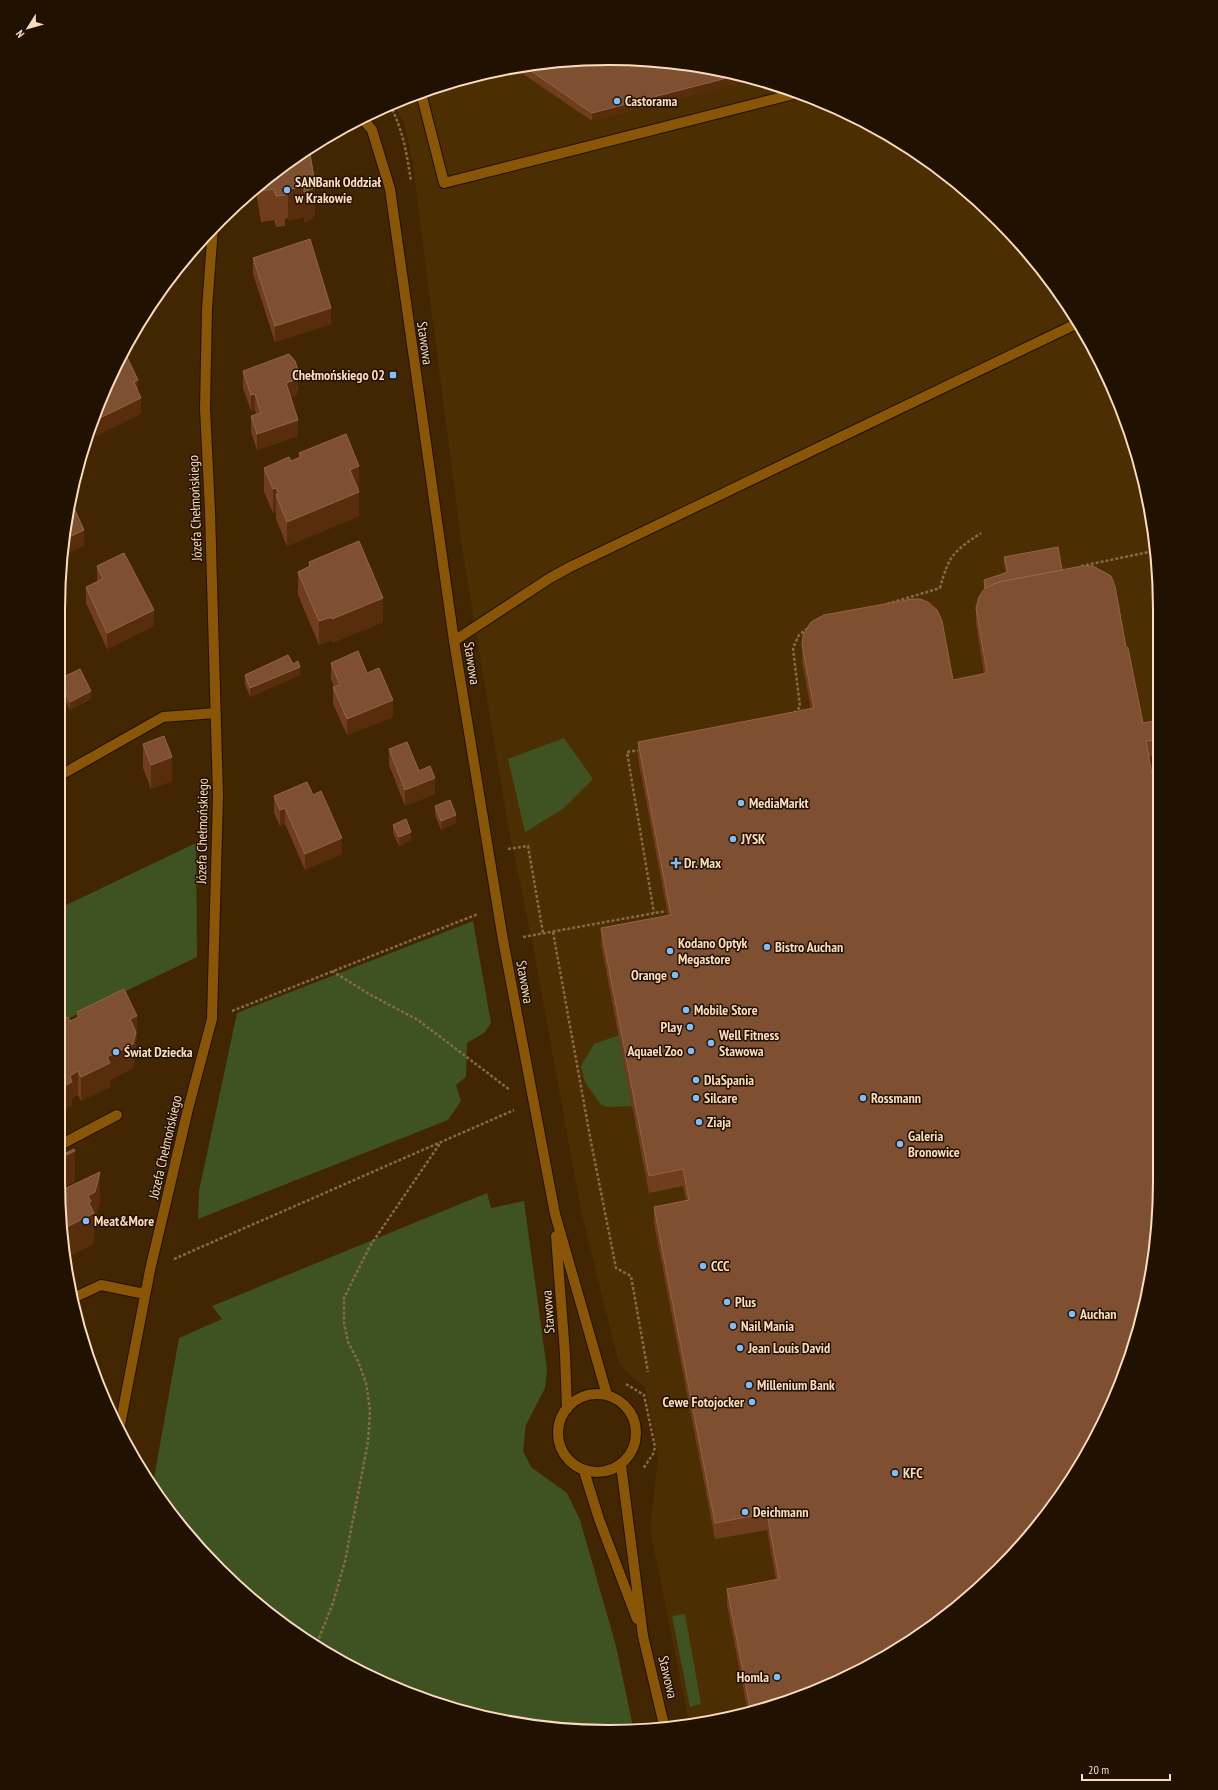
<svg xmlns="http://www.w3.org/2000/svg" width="1218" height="1790" viewBox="0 0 1218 1790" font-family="'PT Sans Narrow',sans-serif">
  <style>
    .built { fill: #4c2e03 }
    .green { fill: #3f5322 }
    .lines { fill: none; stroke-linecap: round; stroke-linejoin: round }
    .service-casing { stroke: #211100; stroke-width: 12 }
    .minor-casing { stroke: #211100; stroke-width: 12 }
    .path { stroke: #866a47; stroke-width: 2.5; stroke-dasharray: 3 2; stroke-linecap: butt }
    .service { stroke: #895506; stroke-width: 10 }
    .minor { stroke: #895506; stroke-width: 10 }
    .wall { fill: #703e1f }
    .shaded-wall { fill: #572d0c }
    .building { fill: #7e4f30; stroke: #926546 }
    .poi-dot { fill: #7fbdf9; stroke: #211100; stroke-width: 1.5 }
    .labels { text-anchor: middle; stroke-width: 3; stroke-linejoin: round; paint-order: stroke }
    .poi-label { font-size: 14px; font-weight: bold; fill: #fbddbe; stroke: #211100; text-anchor: start }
    .street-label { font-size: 14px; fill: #fbddbe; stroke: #211100 }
    .rim { fill: none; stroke: #fbddbe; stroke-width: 2 }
  </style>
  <rect width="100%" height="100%" fill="#412601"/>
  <!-- built -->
  <path class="built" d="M609 58 716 69 820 100 915 151 998 219 1067 303 1118 398 1149 501 1160 609V1181L1149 1288 1103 1425 1067 1487 786 1703 717 1721 689 1723 650 1529 658 1458 653 1425 645 1387 629 1375 618 1360 581 1211 533 946 507 820 462 548 412 159 404 123 393 103 501 69Z"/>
  <!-- green -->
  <path class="green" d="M564 738 593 779 563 809 525 832 508 759Z
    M196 843 197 957 61 1022 60 908Z
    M473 921 491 1023 484 1033 467 1043 466 1077 456 1085 461 1101 448 1120 198 1219 199 1191 237 1013Z
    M619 1035 632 1106 609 1107 601 1105 585 1082 581 1066 594 1044Z
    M487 1193 491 1208 524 1201 547 1370 545 1388 526 1425 523 1451 531 1467 567 1493 580 1520 616 1646 633 1727 573 1731 467 1713 398 1690 273 1618 195 1544 152 1489 179 1338 222 1319 212 1306Z
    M685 1614 701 1704 690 1707 672 1616Z"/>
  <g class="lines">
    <!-- service casing -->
    <g class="service-casing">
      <path id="service" d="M421 93 444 183 798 93
        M454 641 550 578 570 567 1078 323
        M59 776 163 717 215 713
        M62 1144 117 1115
        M73 1298 101 1285 145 1294"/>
    </g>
    <!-- minor casing -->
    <g class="minor-casing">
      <path id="minor" d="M363 119 372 130 390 189 454 641 503 940 555 1214 607 1395
        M556 1236 565 1354 567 1409
        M558 1433a39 39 0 1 1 78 0a39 39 0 1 1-78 0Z
        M120 1425 150 1270 188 1109 212 1019 218 796 210 511 205 408 207 309 213 227
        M621 1465 643 1636 664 1725
        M584 1471 599 1519 637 1619"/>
    </g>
    <!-- path -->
    <path class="path" d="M390 105C403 130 407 154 411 182
      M1081 566 1154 551
      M887 604 940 588C949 555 953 552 981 533
      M794 713 800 707 793 648 799 635 808 628
      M640 750 627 752 654 913
      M508 849 528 846 543 933
      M553 932 591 1142 616 1268 631 1276 648 1372
      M523 937 666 911
      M332 971 369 994 418 1020 510 1090
      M232 1011 478 914
      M174 1259 514 1110
      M626 1384 644 1395 655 1447 653 1454 643 1469
      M317 1643 333 1603 345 1561 368 1442 370 1410 366 1383 358 1361 348 1342 344 1323V1298L370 1246 441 1142"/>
    <!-- service -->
    <use href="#service" class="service"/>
    <!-- minor -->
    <use href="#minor" class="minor"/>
  </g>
  <!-- wall -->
  <path class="wall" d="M609 58 592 121 513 67Z
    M303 151 315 214 313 219 304 223V217L288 221V218L285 219V226L276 227 274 220 261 222 257 198V189Z
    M253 258 331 324 275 342 253 274Z
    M243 371 298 386 297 395 291 397 298 436 257 450 251 432V416L256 414 255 410 251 411 243 388Z
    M299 453 359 490 358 491 359 516 287 546 276 519V512L273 513 264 492V468L291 461 299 457Z
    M1004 557 1062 570 1126 647 1143 723 1160 720V755L1149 757 786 1703 748 1713 727 1605V1589L776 1580 767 1530 715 1539 654 1223V1207L686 1200 683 1186 649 1193 601 944V928L668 915 638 758V742L811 709 802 661 803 635 953 680 984 674 976 624V608L984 589V580L1006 573 1004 565Z
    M309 562 383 622 332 643V640L319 645 298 595V572L309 567Z
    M97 566 154 626 107 649 86 603V587L97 582Z
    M331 663 367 673 393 717 347 735 333 704V687H334L331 679Z
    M293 664 300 675 250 697 245 684V675Z
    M59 679 91 699 70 710 66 702Z
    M143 744 172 781 151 789 143 768Z
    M389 749 419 771 435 794 405 806 389 765Z
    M274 796 342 854 305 870 285 824 280 826 274 813Z
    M435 806 456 823 441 830 435 815Z
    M393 825 411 840 399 846 393 833Z
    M77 1012 137 1040H136V1056L133 1068 110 1080V1087L81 1101 78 1095 72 1098V1106L70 1021 77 1018Z"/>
  <!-- shaded-wall -->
  <path class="shaded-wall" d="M738 75 753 80 592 121V113Z
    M315 183V214L313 219 304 223V192Z
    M304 186V217L288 221V190Z
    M331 308V324L275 342V326Z
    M298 370 297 395 286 399V383L296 376Z
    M138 380V397L134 382Z
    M255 394V410L251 411V395Z
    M141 398V414L92 438V433L96 420Z
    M298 420V436L257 450V434Z
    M359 466V490L350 494V470Z
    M73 488V504L68 507 69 502Z
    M276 488V512L273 513V489Z
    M359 492V516L287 546V522Z
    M84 530V546L63 556 65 539Z
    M383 598V622L332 643V619Z
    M154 610V626L107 649V633Z
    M332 617V640L319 645V621Z
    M300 667V675L250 697V688Z
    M91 691V699L70 710V702Z
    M66 694V702L59 706V697Z
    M393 700V717L347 735V719Z
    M172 757V781L151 789V765Z
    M435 778V794L405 806V790Z
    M285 808V824L280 826V810Z
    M456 815V823L441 830V821Z
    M411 832V840L399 846V837Z
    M342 838V854L305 870V854Z
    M137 1016V1040H136V1056L133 1068 110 1080V1087L81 1101V1077L107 1057 130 1019Z
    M78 1071V1095L72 1098V1106L62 1111V1087L70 1076Z
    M75 1151V1182L62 1188V1157Z
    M100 1172V1203L94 1223V1244L64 1259 63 1253V1229L88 1196Z"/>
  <!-- building -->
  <path class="building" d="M609 58 716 69 738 75 592 113 524 66Z
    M309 148 315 183 313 188 304 192V186L288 190V187L284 188 285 195 276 196 274 189 261 191 260 186 303 151Z
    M310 239 331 308 275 326 253 258Z
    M289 354 295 361 298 370 296 376 297 379 286 383 298 420 257 434 251 416 261 413 255 394 251 395 243 371Z
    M121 355 122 357 126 355 138 380 134 382 141 398 96 420 115 365Z
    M346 434 359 466 350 470 359 492 287 522 276 495 279 493 276 488 273 489 264 468 289 457 291 461 301 457 299 453Z
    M70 499 84 530 65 539 69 502Z
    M359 541 383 598 332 619V617L319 621 298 572 310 566 309 562Z
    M1058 547 1062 570 999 582 985 588 984 580 1008 572 1004 557Z
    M124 553 154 610 107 633 86 587 103 579 97 566Z
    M1082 566H1093L1111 576 1115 586 1126 647 1128 648 1143 723 1160 720V739L1146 741 1158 807 1160 806V1181L1149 1288 1103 1425 1067 1487 999 1570 884 1658 786 1703 751 1712 727 1589 779 1579 767 1513 715 1523 654 1207 689 1200 683 1169 649 1176 601 928 671 915 638 742 814 708 802 645 803 635 811 622 824 615 912 599H920L928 602 937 610 942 621 953 680 987 673 976 608 979 597 985 588 999 582Z
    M358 651 367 673 379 668 393 700 347 719 333 687 340 685 331 663Z
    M288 655 293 664 298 661 300 667 250 688 245 675Z
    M80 669 91 691 70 702 66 694 59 697V679Z
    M164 736 172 757 151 765 143 744Z
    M407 742 419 771 430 766 435 778 405 790 389 749Z
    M307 782 313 795 321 791 342 838 305 854 285 808 280 810 274 796Z
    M450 800 456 815 441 821 435 806Z
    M406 819 411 832 399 837 393 825Z
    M124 989 137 1016 130 1019 136 1032 133 1044 107 1057 110 1063 81 1077 78 1071 70 1076 72 1082 62 1087 61 1020 68 1017 70 1021 79 1017 77 1012Z
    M74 1149 75 1151 62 1157V1155Z
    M100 1172 95 1192 88 1196 91 1201 89 1203 94 1213 63 1229 62 1190Z"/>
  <!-- markers -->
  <g class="poi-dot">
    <circle cx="617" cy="101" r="4"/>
    <circle cx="287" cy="190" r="4"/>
    <rect x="389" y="371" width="8" height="8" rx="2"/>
    <circle cx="741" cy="803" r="4"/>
    <circle cx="733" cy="839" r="4"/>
    <path d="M674 857h4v4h4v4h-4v4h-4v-4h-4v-4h4z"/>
    <circle cx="767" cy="947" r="4"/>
    <circle cx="670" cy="951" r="4"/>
    <circle cx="675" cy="975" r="4"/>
    <circle cx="686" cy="1010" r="4"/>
    <circle cx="690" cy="1027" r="4"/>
    <circle cx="711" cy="1043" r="4"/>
    <circle cx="691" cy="1051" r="4"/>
    <circle cx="116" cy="1052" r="4"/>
    <circle cx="696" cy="1080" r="4"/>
    <circle cx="696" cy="1098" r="4"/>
    <circle cx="863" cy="1098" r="4"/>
    <circle cx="699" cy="1122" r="4"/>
    <circle cx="900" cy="1144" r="4"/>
    <circle cx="86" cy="1221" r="4"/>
    <circle cx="703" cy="1266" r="4"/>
    <circle cx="727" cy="1302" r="4"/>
    <circle cx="1072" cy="1314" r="4"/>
    <circle cx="733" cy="1326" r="4"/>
    <circle cx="740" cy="1348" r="4"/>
    <circle cx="749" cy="1385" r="4"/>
    <circle cx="752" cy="1402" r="4"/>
    <circle cx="895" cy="1473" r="4"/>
    <circle cx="745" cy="1512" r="4"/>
    <circle cx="777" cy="1677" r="4"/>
  </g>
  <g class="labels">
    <!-- poi labels -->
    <g class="poi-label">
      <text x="625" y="106">Castorama</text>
      <text x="295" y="187">SANBank Oddział<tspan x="295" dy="16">w Krakowie</tspan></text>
      <text x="385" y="380" text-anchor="end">Chełmońskiego 02</text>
      <text x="749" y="808">MediaMarkt</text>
      <text x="741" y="844">JYSK</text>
      <text x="684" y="868">Dr. Max</text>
      <text x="678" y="948">Kodano Optyk<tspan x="678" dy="16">Megastore</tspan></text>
      <text x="775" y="952">Bistro Auchan</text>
      <text x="667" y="980" text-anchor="end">Orange</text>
      <text x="694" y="1015">Mobile Store</text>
      <text x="682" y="1032" text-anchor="end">Play</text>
      <text x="719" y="1040">Well Fitness<tspan x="719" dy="16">Stawowa</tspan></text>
      <text x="683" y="1056" text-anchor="end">Aquael Zoo</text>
      <text x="124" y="1057">Świat Dziecka</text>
      <text x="704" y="1085">DlaSpania</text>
      <text x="704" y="1103">Silcare</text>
      <text x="871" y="1103">Rossmann</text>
      <text x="707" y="1127">Ziaja</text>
      <text x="908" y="1141">Galeria<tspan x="908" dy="16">Bronowice</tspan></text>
      <text x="94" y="1226">Meat&amp;More</text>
      <text x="711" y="1271">CCC</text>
      <text x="735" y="1307">Plus</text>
      <text x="1080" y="1319">Auchan</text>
      <text x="741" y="1331">Nail Mania</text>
      <text x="748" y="1353">Jean Louis David</text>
      <text x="757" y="1390">Millenium Bank</text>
      <text x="744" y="1407" text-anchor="end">Cewe Fotojocker</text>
      <text x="903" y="1478">KFC</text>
      <text x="753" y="1517">Deichmann</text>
      <text x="769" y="1682" text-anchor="end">Homla</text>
    </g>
    <!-- street labels -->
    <g class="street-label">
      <text transform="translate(425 343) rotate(82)" y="5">Stawowa</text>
      <text transform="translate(195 508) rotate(-92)" y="5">Józefa Chełmońskiego</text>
      <text transform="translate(472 663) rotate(81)" y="5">Stawowa</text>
      <text transform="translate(202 831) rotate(-89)" y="5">Józefa Chełmońskiego</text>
      <text transform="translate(525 982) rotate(80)" y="5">Stawowa</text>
      <text transform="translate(165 1147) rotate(-77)" y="5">Józefa Chełmońskiego</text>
      <text transform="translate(548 1312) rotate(-94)" y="5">Stawowa</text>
      <text transform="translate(668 1677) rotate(77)" y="5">Stawowa</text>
    </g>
  </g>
  <!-- crop -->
  <path d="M0 0H1218V1790H0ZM609 65H609A544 544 0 0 1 1153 609V1181A544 544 0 0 1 609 1725H609A544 544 0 0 1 65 1181V609A544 544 0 0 1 609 65Z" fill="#211100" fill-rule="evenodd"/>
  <path class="rim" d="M609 65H609A544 544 0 0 1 1153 609V1181A544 544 0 0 1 609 1725H609A544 544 0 0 1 65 1181V609A544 544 0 0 1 609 65Z"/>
  <!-- north arrow -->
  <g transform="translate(28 28) rotate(233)" stroke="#211100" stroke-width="3" paint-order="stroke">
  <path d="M0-3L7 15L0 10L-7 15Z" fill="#fbddbe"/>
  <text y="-6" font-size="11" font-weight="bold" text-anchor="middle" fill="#fbddbe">N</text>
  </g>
  <!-- scale -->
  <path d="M1082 1774v6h88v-6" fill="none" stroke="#fbddbe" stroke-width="2"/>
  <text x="1088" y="1774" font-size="12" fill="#fbddbe" stroke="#211100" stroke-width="3" paint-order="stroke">20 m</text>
</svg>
